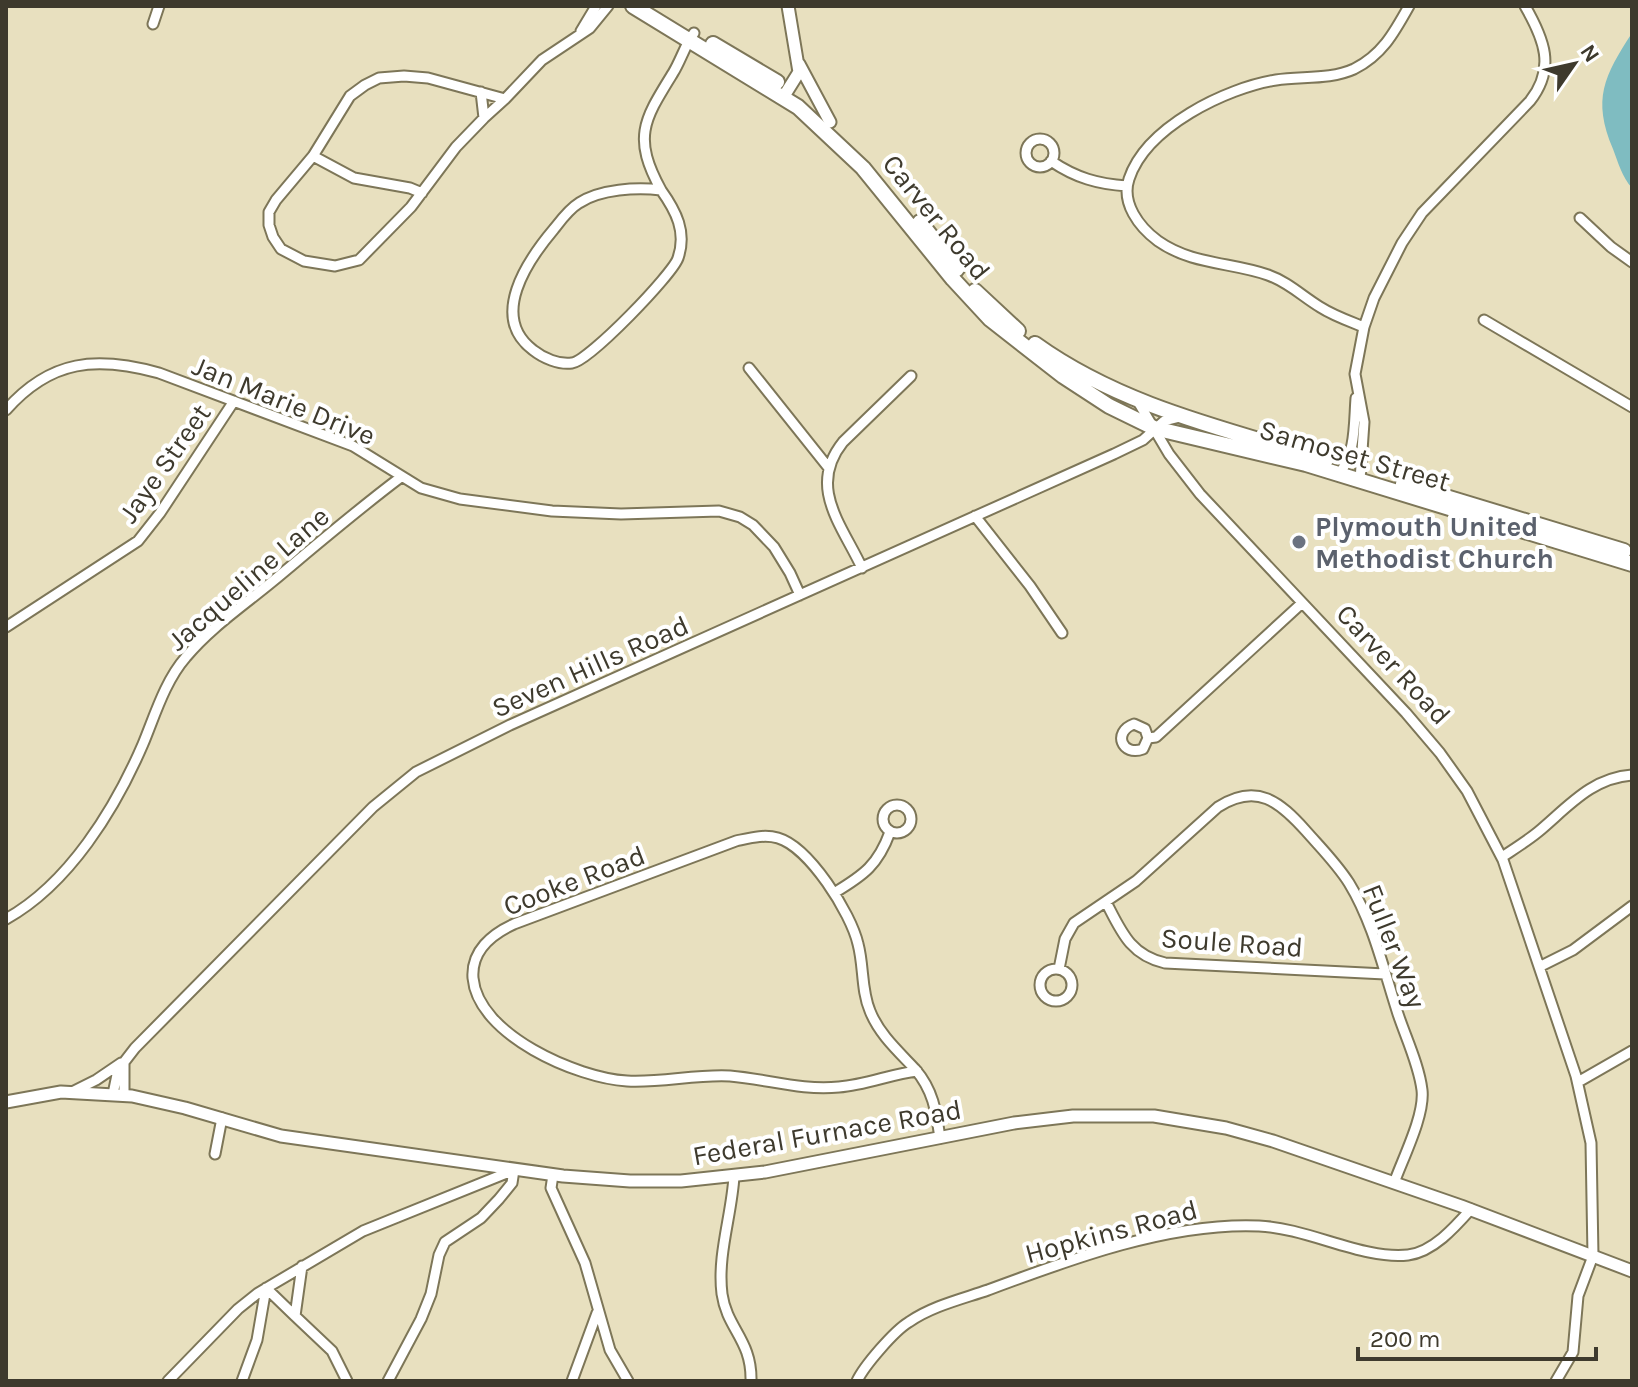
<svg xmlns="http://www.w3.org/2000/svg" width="1638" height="1387" viewBox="0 0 1638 1387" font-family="Karla,sans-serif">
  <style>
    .water { fill: #7fbcc1 }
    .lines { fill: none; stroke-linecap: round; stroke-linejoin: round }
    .minor-casing { stroke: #7d7658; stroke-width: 13 }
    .major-casing { stroke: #7d7658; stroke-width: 15 }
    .highway-casing { stroke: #7d7658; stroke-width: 18 }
    .minor { stroke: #fff; stroke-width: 9 }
    .major { stroke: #fff; stroke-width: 11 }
    .highway { stroke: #fff; stroke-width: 14 }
    .worship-dot { fill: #6b7280; stroke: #fff; stroke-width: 3 }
    .labels { text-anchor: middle; stroke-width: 8; stroke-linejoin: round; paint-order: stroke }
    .street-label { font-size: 28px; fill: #3e3a2d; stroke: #fff }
    .worship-label { font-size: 28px; font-weight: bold; fill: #5b616d; stroke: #fff; text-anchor: start }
  </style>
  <rect width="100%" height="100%" fill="#e8e0bf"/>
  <!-- water -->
  <path class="water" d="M1632 33V188C1622 177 1618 162 1613 149 1592 99 1604 76 1632 33Z"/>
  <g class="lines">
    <!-- minor casing -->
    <g class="minor-casing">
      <path id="minor" d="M153 24 159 6
        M581 31 596 6
        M481 92 484 118
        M505 99 428 78 404 76 379 78 365 85 350 96 313 156 276 200 269 212V225L273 237 281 249 304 261 335 266 359 260 411 207 456 147 484 118 505 99 542 60 590 28 608 6
        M1026 153a14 14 0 1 1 28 0a14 14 0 1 1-28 0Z
        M313 156 354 178 410 188 422 193
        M1051 161C1076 178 1098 184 1127 186
        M661 190C676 211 687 232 678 258 673 274 589 361 572 363 559 365 543 358 533 350 489 317 527 261 554 229 561 220 569 209 579 203 600 189 637 187 661 190 632 137 644 120 673 73 681 60 685 45 694 33
        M1580 218 1611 247 1632 262
        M1484 320 1632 407
        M1364 327C1349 321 1334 316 1320 307 1302 296 1288 282 1268 275 1231 262 1192 265 1158 241 1139 227 1121 203 1129 179 1146 127 1226 88 1276 80 1301 76 1330 80 1354 69 1382 55 1394 33 1409 6
        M749 368 828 467
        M1137 400 1169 454 1200 494 1406 713 1440 753 1467 791 1503 860 1576 1076 1591 1143 1593 1256 1578 1296 1573 1352 1556 1381
        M6 410C51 359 97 356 159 373L353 446 421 488 460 499 552 511 621 514 719 511 740 517 753 525 774 547 790 573 800 595
        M1339 474C1356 453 1354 424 1356 398
        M1360 480 1364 422 1355 374 1364 327 1374 298 1402 243 1422 213 1530 101C1556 68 1544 39 1525 6
        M975 516 1030 586 1062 633
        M862 568C842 525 807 487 843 442L911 376
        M6 627 138 541 160 513 234 401
        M1148 738 1145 729 1134 724C1112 732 1122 757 1143 749L1148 738 1156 737 1302 603
        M883 819a14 14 0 1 1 28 0a14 14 0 1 1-28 0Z
        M1502 857C1514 849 1527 841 1538 832 1568 807 1591 778 1632 775
        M834 893C864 875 878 865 890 832
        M1106 902C1121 931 1130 955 1165 963L1385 974
        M6 919C69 884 115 809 143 744 155 715 165 681 186 657 210 628 244 605 273 581 315 546 357 510 401 477
        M1541 966 1573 950 1632 906
        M1059 969 1065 939 1074 923 1136 881 1218 807C1257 782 1280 802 1306 831 1321 848 1337 864 1349 883 1373 922 1384 971 1398 1014 1406 1038 1419 1065 1422 1090 1425 1115 1403 1158 1394 1183
        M1040 985a16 16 0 1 1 32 0a16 16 0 1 1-32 0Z
        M124 1064V1095
        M917 1071C891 1074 866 1085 839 1087 802 1091 767 1079 730 1076 696 1074 661 1083 627 1081 577 1078 478 1035 473 978 471 951 492 934 514 924L736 841C750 838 764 834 778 838 809 847 851 913 858 944 864 966 861 990 870 1011 879 1034 898 1051 915 1069 933 1090 936 1110 940 1138
        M1578 1082 1632 1051
        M72 1092 96 1080 121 1063
        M113 1094 118 1070 135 1048 373 807 416 772 510 725 1114 454 1143 440 1164 421 1180 417
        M215 1154 222 1118
        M553 1175 551 1188 585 1263 610 1350 628 1381
        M734 1176C732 1214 717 1255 722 1294 727 1329 752 1340 751 1381
        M302 1266 295 1316 332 1351 347 1381
        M168 1381 238 1309 258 1293 363 1231 514 1170
        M242 1381 257 1340 266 1288 295 1316
        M388 1381 421 1319 431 1294 439 1255 445 1242 481 1218 499 1199 512 1183 514 1170
        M572 1381 597 1313
        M857 1381C864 1366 894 1331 909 1322 932 1306 962 1299 988 1290 1071 1259 1170 1222 1259 1226 1308 1228 1363 1260 1408 1255 1433 1252 1455 1227 1471 1209"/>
    </g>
    <!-- major casing -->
    <g class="major-casing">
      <path id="major" d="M799 64 830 122
        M784 96 799 72 788 6
        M6 1102 61 1092 132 1096 185 1108 281 1136 563 1176 630 1181H681L765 1172 1014 1123 1073 1116H1154L1226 1128 1273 1141 1461 1206 1632 1271"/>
    </g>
    <!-- highway casing -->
    <g class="highway-casing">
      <path id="highway" d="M633 6 798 107 863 168 953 279 990 319 1063 376 1109 406 1154 428 1306 464 1632 564
        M713 44 777 82
        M920 222 957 269
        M975 291 1018 331
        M1035 344C1121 406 1225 429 1326 460
        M1403 484 1624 551"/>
    </g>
    <!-- minor -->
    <use href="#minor" class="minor"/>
    <!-- major -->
    <use href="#major" class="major"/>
    <!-- highway -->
    <use href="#highway" class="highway"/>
  </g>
  <!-- markers -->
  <circle class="worship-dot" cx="1299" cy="542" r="8"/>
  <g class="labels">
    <!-- street labels -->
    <g class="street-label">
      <text transform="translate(937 217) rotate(51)" y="10">Carver Road</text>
      <text transform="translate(284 400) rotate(22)" y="10">Jan Marie Drive</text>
      <text transform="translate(1355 455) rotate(16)" y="10">Samoset Street</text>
      <text transform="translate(164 463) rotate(-55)" y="10">Jaye Street</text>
      <text transform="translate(248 578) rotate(-41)" y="10">Jacqueline Lane</text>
      <text transform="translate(1394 664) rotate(47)" y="10">Carver Road</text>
      <text transform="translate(590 666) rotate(-24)" y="10">Seven Hills Road</text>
      <text transform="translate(574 880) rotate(-21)" y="10">Cooke Road</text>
      <text transform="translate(1232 942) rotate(4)" y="10">Soule Road</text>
      <text transform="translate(1395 946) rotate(69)" y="10">Fuller Way</text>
      <text transform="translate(827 1132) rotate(-10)" y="10">Federal Furnace Road</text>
      <text transform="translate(1111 1231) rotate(-15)" y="10">Hopkins Road</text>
    </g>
    <!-- worship labels -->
    <g class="worship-label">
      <text x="1315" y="536">Plymouth United<tspan x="1315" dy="32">Methodist Church</tspan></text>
    </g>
  </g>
  <!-- border -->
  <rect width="1638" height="1387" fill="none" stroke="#3e3a2d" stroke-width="16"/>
  <!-- north arrow -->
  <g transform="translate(1574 64) rotate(56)" stroke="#ffffff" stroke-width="6" paint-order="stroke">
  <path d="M0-6L14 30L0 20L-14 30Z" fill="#3e3a2d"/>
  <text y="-12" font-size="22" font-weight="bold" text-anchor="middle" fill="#3e3a2d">N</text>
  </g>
  <!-- scale -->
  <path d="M1358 1347v12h238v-12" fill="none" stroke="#3e3a2d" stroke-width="4"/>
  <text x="1370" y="1347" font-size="24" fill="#3e3a2d" stroke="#ffffff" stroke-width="6" paint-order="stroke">200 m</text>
</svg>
